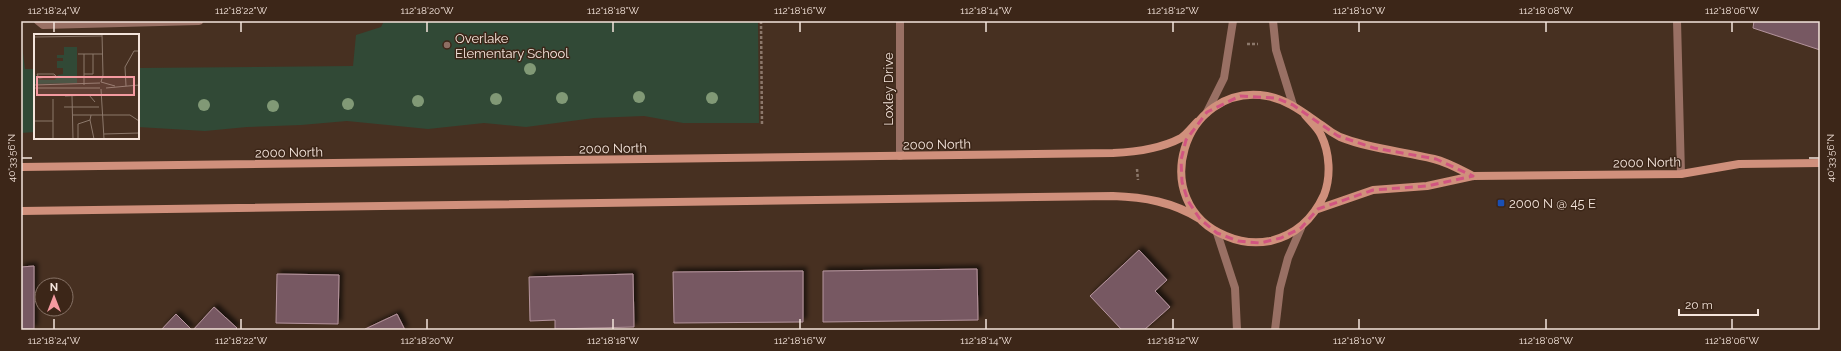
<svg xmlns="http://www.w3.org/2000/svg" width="1841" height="351" viewBox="0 0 1841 351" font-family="Raleway,sans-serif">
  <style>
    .green { fill: #314936 }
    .building { fill: #775962; stroke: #b5949d; filter: url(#shadow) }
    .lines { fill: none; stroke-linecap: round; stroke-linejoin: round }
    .path { stroke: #8c786b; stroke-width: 2.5; stroke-dasharray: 3 2; stroke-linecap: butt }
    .lane { stroke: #997064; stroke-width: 8 }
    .street { stroke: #997064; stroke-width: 8 }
    .secondary { stroke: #d0907c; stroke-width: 8 }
    .tree { fill: #819976 }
    .marked { fill: none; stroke: #d15581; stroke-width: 3; stroke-dasharray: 8 5; stroke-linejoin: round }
    .ticks { fill: none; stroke: #f4e4db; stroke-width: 1.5 }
    .education-dot { fill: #8d6e63; stroke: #3c2618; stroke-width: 1.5 }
    .transit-dot { fill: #1a4fb4; stroke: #3c2618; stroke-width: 1.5 }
    .labels { text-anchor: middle; stroke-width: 3; stroke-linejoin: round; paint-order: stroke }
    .poi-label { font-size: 13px; fill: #f4e4db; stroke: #3c2618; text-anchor: start }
    .street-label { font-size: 13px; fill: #f4e4db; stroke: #3c2618 }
    .inset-road { fill: none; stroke: #8c786b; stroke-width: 1 }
    .view { fill: #f49aa0; fill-opacity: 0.15; stroke: #f49aa0; stroke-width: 2 }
    .inset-edge { fill: none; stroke: #f4e4db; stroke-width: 2 }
    .neatline { fill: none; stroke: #f4e4db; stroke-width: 1.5 }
    .ticks-label { font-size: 10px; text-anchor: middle; fill: #f4e4db }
  </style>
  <defs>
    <filter id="shadow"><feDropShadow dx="3.5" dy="-3.5" stdDeviation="2" flood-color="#0009"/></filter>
  </defs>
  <rect width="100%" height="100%" fill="#473021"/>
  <!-- green -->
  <path class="green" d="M384 21H758L759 123H683L644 116 594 118 526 127 484 123 428 129 347 121 301 125 247 127 205 131 138 127V68L353 66 356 35 381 27Z
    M21 37 25 69H35V132L21 133Z"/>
  <!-- building -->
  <path class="building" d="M1754 21H1820V50L1753 28Z
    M1139 250 1167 280 1155 291 1170 307 1144 330H1122L1090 296Z
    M34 266V329H21V267Z
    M977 269 978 320 823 322V271Z
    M803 271V322L674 323 673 272Z
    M277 274 339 275 338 324 276 323Z
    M633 274 634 327 555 329V320L530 321 529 277Z
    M214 307 237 328 235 330H193Z
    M176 314 192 330H161Z
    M397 314 405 330H366L365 329Z"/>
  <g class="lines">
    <!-- path -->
    <path class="path" d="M761 21 762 126
      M1247 44H1258
      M1137 169 1138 180"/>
    <!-- lane -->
    <path class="lane" d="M38 21 43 25 199 21
      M1677 21 1681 174"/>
    <!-- street -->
    <path class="street" d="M900 21V156
      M1273 21 1276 50 1293 105
      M1207 112 1224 78 1233 21
      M1217 233 1235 288 1237 330
      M1275 330 1280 288 1288 258 1301 228"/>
    <!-- secondary -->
    <path class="secondary" d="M1305 115C1310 121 1318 128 1321 135 1330 153 1331 177 1324 195 1313 219 1296 235 1270 241 1254 244 1240 242 1226 236 1146 204 1182 82 1267 96 1289 100 1305 114 1323 126 1328 130 1334 134 1340 137 1370 149 1402 151 1434 159 1447 162 1461 170 1473 176
      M21 167 1113 153C1136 152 1160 149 1181 138 1187 134 1192 127 1197 122
      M1318 209 1373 190 1427 186 1473 176 1681 174 1739 164 1820 163
      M21 211 1113 196C1144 197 1173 202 1200 219"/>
  </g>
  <!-- trees -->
  <g class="tree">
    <circle cx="530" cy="69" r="6"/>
    <circle cx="639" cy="97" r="6"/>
    <circle cx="562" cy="98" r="6"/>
    <circle cx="712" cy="98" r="6"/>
    <circle cx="496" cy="99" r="6"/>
    <circle cx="418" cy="101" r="6"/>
    <circle cx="348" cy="104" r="6"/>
    <circle cx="204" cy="105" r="6"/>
    <circle cx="273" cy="106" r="6"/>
  </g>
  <!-- marked area -->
  <path class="marked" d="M1240 96 1276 98 1293 105 1338 136 1374 148 1436 159 1473 176 1427 186 1373 190 1318 209 1301 228 1281 238 1260 243 1238 241 1217 233 1200 219 1188 201 1182 182 1181 160 1186 140 1207 112Z"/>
  <!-- ticks -->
  <path class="ticks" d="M54 22V32M241 22V32M427 22V32M613 22V32M800 22V32M986 22V32M1173 22V32M1359 22V32M1546 22V32M1732 22V32M22 158H32M1809 158H1819M54 319V329M241 319V329M427 319V329M613 319V329M800 319V329M986 319V329M1173 319V329M1359 319V329M1546 319V329M1732 319V329"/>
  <!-- markers -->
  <circle class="education-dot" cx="447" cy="45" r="4"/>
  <rect class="transit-dot" x="1497" y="199" width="8" height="8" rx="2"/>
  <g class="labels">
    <!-- poi labels -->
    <g class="poi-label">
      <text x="455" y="43">Overlake<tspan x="455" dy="15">Elementary School</tspan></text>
      <text x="1509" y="208">2000 N @ 45 E</text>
    </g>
    <!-- street labels -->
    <g class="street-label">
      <text transform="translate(888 89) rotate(-90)" y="5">Loxley Drive</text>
      <text transform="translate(937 144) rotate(-1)" y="5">2000 North</text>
      <text transform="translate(613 148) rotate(-1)" y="5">2000 North</text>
      <text transform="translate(289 152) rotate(-1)" y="5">2000 North</text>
      <text transform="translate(1647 162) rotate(-1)" y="5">2000 North</text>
    </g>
  </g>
  <!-- overview -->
  <g transform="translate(34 34)">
    <rect width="105" height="105" fill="#473021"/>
    <path d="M30 13H43V49L1 50 0 38 4 46H21L24 41 29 40V34H23V27H29V24H23V21H30Z" fill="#314936"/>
    <path class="inset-road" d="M0 3 68 2M44 20H69M50 20V51M3 40H20L22 42 5 44ZM50 40H59V20M67 48 69 41 68 0M67 48 81 52M0 51 66 49M92 52 91 33 100 17H105M0 54H66M72 54 105 51M67 55 70 105M31 62 55 61 61 68M38 62 39 105M19 65V105M30 73H65M39 81H96L105 87M56 86 60 105M0 87H19M70 100 105 99M44 105V90L56 86 57 81"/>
    <path class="view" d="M3 43H100V61H3Z"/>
    <rect width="105" height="105" class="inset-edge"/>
  </g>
  <!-- border -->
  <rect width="1841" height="351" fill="none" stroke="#3c2618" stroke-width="44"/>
  <!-- north arrow -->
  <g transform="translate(54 297)"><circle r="19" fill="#3c2618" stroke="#867266"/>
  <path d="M0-3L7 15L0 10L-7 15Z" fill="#f49aa0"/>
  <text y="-6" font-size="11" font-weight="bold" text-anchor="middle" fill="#f4e4db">N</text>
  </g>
  <!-- scale -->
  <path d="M1679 309v6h79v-6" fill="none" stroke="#f4e4db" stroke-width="2"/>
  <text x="1685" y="309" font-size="12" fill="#f4e4db" stroke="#3c2618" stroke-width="3" paint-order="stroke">20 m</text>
  <rect x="22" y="22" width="1797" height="307" class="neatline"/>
  <g class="ticks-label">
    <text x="54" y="14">112°18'24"W</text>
    <text x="241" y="14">112°18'22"W</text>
    <text x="427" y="14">112°18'20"W</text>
    <text x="613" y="14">112°18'18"W</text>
    <text x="800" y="14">112°18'16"W</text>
    <text x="986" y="14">112°18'14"W</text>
    <text x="1173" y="14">112°18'12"W</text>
    <text x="1359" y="14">112°18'10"W</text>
    <text x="1546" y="14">112°18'08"W</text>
    <text x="1732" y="14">112°18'06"W</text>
    <text transform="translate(11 158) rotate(-90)" y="4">40°33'56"N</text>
    <text transform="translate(1830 158) rotate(-90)" y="4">40°33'56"N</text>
    <text x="54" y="344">112°18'24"W</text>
    <text x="241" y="344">112°18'22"W</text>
    <text x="427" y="344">112°18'20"W</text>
    <text x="613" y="344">112°18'18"W</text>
    <text x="800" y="344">112°18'16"W</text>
    <text x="986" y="344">112°18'14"W</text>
    <text x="1173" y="344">112°18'12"W</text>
    <text x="1359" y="344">112°18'10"W</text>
    <text x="1546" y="344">112°18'08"W</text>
    <text x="1732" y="344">112°18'06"W</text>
  </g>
</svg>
